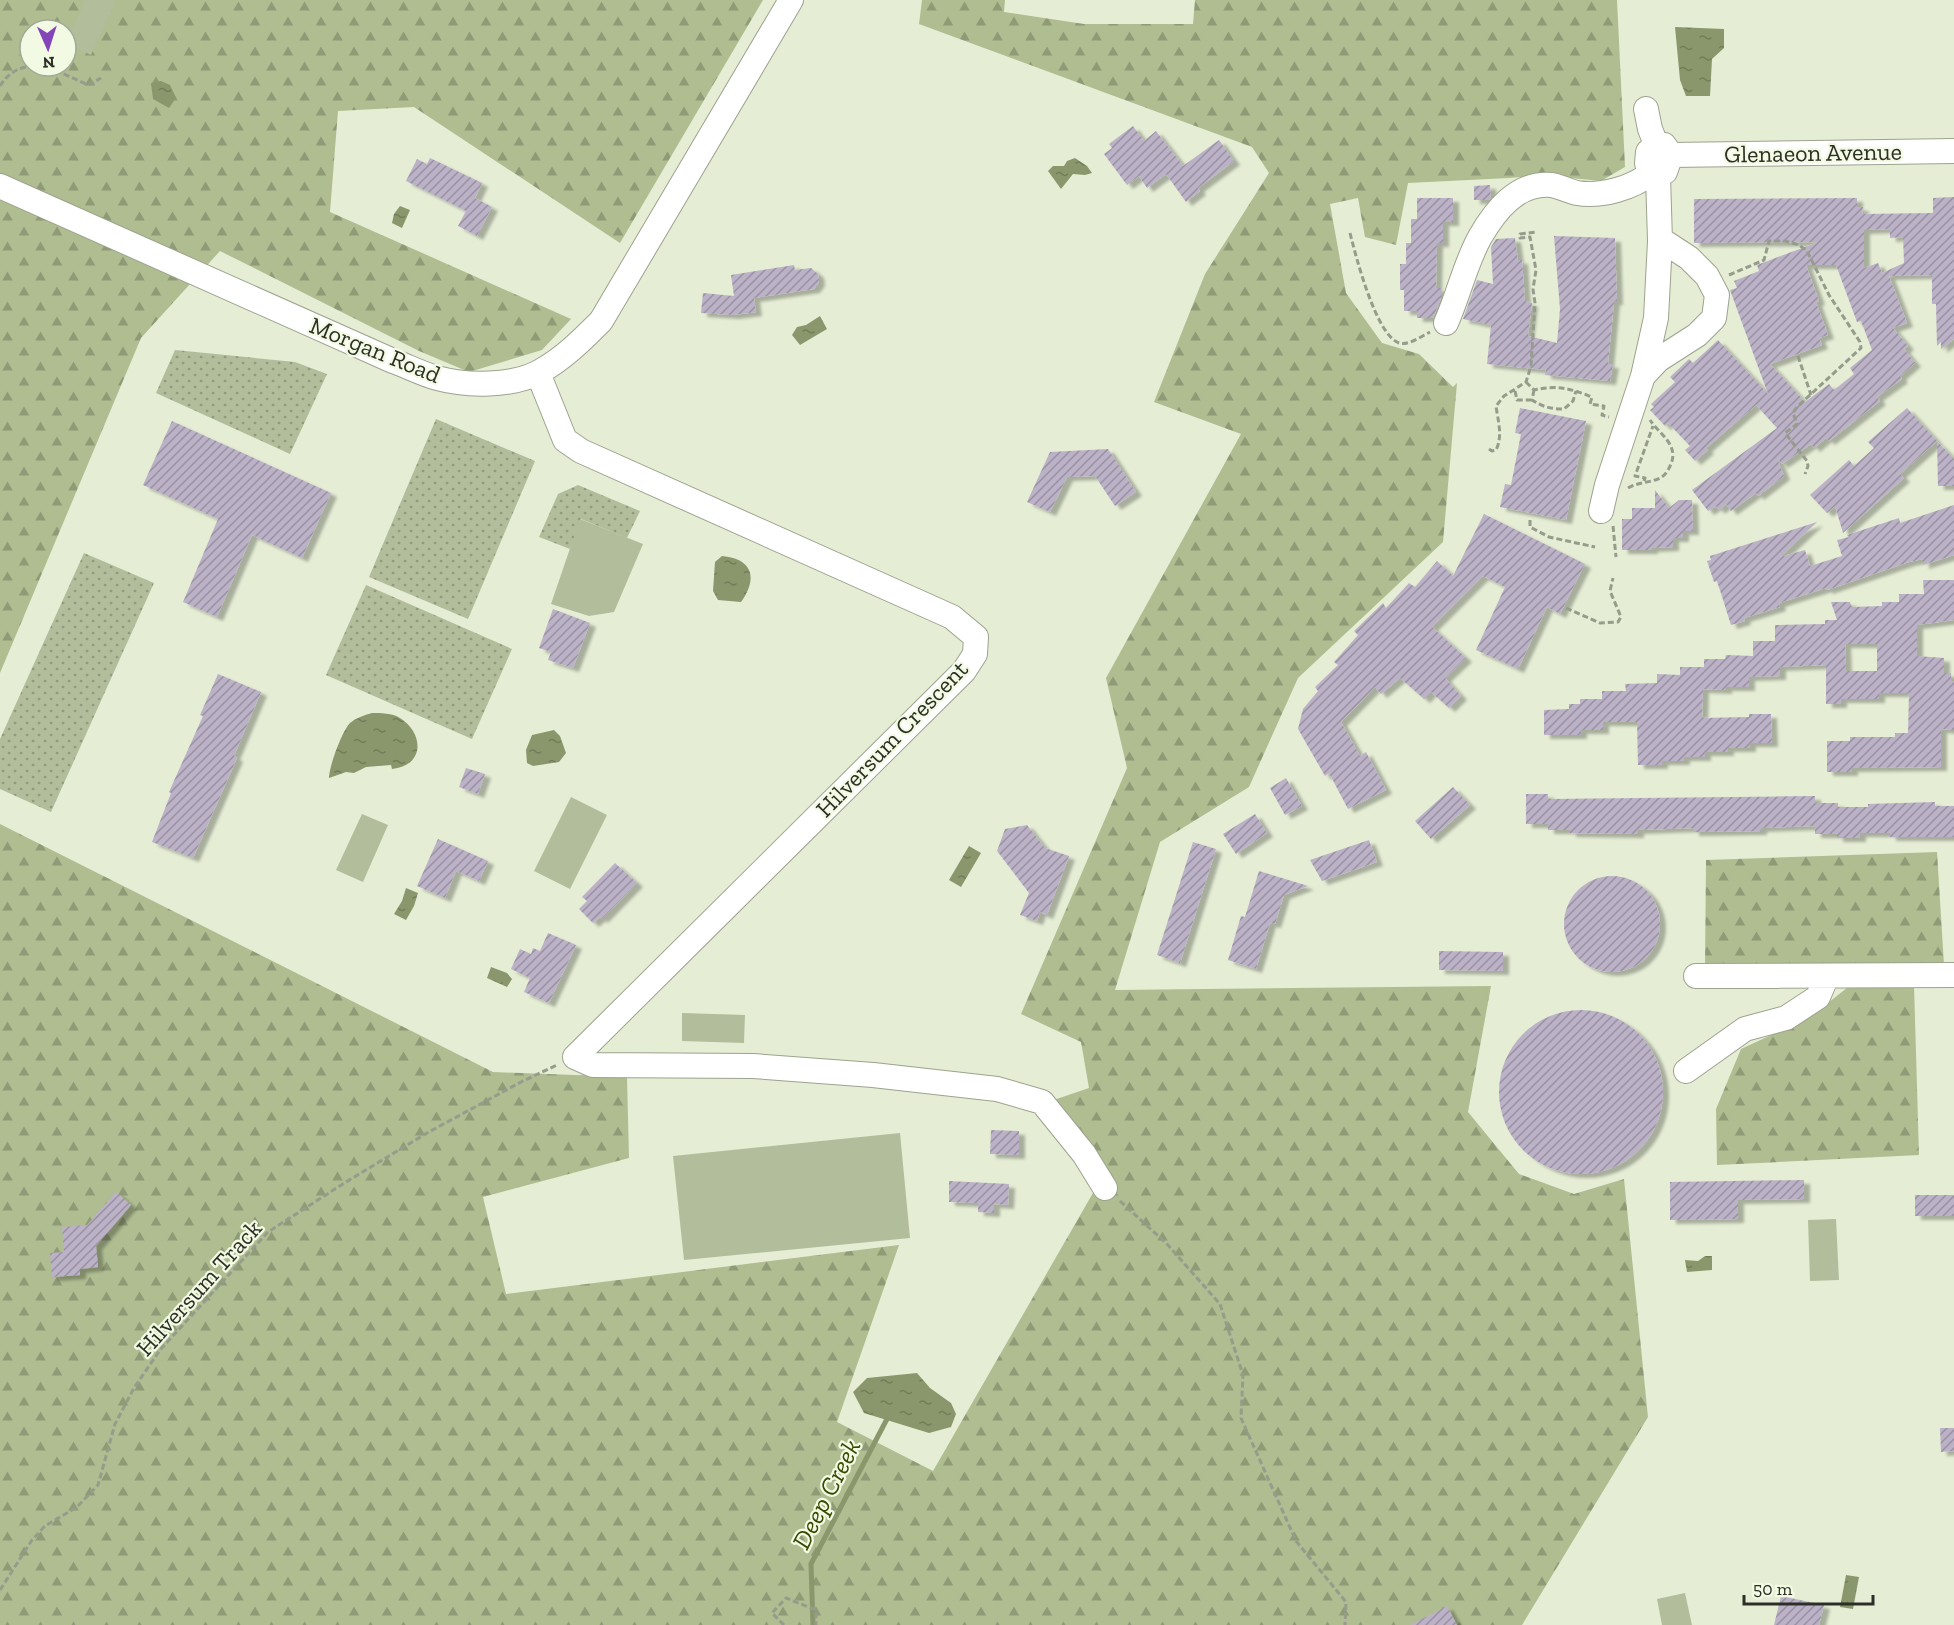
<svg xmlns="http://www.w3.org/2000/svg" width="1954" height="1625" viewBox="0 0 1954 1625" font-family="'Zilla Slab',serif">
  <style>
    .grass { fill: url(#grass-dots) }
    .forest { fill: url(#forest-firs); fill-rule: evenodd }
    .park { fill: #b2bd9b }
    .water { fill: url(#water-ripples) }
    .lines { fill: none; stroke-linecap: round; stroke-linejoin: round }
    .stream { stroke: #8a976c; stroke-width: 5 }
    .building { fill: url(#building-hatch); fill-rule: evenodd; filter: url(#shadow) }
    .minor-casing { stroke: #9ca38e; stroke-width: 26 }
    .path { stroke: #969c8b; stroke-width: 3; stroke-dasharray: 6 3; stroke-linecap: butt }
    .minor { stroke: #fff; stroke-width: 24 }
    .labels { text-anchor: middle; stroke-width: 4.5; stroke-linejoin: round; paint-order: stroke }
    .street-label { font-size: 24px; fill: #2c2f26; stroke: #f2fae3 }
    .water-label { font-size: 26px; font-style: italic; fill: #394800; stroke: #f2fae3 }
  </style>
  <defs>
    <pattern id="grass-dots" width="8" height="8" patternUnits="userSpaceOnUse" patternTransform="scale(1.5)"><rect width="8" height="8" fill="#b2bd9b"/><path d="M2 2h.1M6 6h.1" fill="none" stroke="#919a7e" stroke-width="1.8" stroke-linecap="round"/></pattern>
    <pattern id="forest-firs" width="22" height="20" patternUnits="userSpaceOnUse" patternTransform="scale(1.5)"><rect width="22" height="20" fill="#afbd91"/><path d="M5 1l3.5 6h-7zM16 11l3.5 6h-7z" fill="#8f9a76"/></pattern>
    <pattern id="water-ripples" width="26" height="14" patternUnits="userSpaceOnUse" patternTransform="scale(1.5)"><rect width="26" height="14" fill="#8a976c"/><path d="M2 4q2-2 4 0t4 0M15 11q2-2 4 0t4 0" fill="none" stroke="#717c59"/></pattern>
    <pattern id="building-hatch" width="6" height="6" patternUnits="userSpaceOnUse" patternTransform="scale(1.5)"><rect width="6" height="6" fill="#bcb2c8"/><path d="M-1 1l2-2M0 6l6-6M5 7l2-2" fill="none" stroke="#9991a2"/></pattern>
    <filter id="shadow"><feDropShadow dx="6" dy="4" stdDeviation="1.5" flood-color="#0004"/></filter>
  </defs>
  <rect width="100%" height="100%" fill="#e5edd5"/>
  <!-- grass -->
  <path class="grass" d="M175 350 295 362 327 374 290 454 156 393Z
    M436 419 535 461 468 619 369 577Z
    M578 485 640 511 627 538 581 519 570 549 539 537 558 494Z
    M84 553 154 583 51 812 0 789V739Z
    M366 585 512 649 472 739 326 675Z"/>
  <!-- forest -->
  <path class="forest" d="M0 0H763L620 243 414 107 338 111 330 212 571 319 542 350 469 372 419 351 220 251 141 338 0 673ZM30 30H66V66H30Z
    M922 0H1005L1004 12 1084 24H1193L1195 0H1617L1625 167 1601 181 1541 175 1509 178 1408 183 1396 245 1365 237 1358 198 1330 204 1346 293 1382 343 1419 354 1453 387 1457 383 1443 542 1298 678 1249 787 1160 842 1115 990 1491 986 1468 1112 1519 1174 1574 1194 1624 1179 1648 1417 1522 1625H0V824L493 1072 627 1077 629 1158 483 1197 506 1294 899 1245 837 1422 933 1471 1097 1186 1039 1105 1089 1088 1081 1042 1021 1014 1127 768 1106 678 1241 434 1154 402 1205 274 1269 173 1252 147 919 24Z
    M1937 852 1944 965 1705 966 1706 860Z
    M1852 984 1914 985 1919 1155 1717 1165 1716 1109 1741 1049 1810 1017Z"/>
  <!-- park -->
  <path class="park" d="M85 0H116L91 55 66 43Z
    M580 519 643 544 614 612 589 616 551 604Z
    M571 797 607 815 570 889 534 871Z
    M362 814 388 825 363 882 336 870Z
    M682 1013 745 1015 744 1043 682 1041Z
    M900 1133 910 1238 684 1260 673 1156Z
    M1836 1219 1839 1280 1810 1281 1808 1220Z
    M1685 1593 1692 1625H1662L1657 1599Z"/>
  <!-- water -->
  <path class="water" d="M1675 27 1724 29V48L1712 59 1710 96H1686L1680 80Z
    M161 81 170 85 176 98 169 108 153 99 151 83Z
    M1075 158 1087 166 1092 173 1085 175 1073 174 1061 189 1048 171 1053 166H1064L1067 161Z
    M400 206 410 210 402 228 392 223 394 214Z
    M820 316 827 329 800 345 792 335 797 327 806 325Z
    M722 556C753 559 758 578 741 602L718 600 713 591 715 562Z
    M372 713C381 713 392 713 400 718 425 734 424 766 392 769L391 765 366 767 354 773 346 772 329 778C329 767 342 731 350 723 356 718 364 715 372 713Z
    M554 730 560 736 566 753 559 762 533 766 527 763 526 750 532 735Z
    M969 846 981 853 961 887 949 880Z
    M406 888 418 893 414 906 406 920 394 914 402 901Z
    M491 967 507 973 512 979 507 987 487 978Z
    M1705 1256H1712V1270L1687 1272 1685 1260 1698 1261Z
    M917 1373 930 1388 951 1403 956 1414 951 1427 929 1433 864 1413 853 1392 867 1378Z
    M1846 1575 1859 1577 1853 1609 1840 1607Z"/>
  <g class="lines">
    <!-- stream -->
    <path class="stream" d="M813 1625 811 1564 887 1419"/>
  </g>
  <!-- building -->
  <path class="building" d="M1133 126 1144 141 1156 131 1183 166 1219 140 1234 161 1198 188 1200 191 1186 202 1166 174 1147 188 1139 176 1127 185 1104 154 1112 148 1109 144Z
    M430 158 482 183 475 198 492 207 477 236 458 226 466 211 406 181 417 159 427 164Z
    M1490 185 1491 198 1489 200H1474V186Z
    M1954 197V339L1941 349V342L1937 346 1936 304H1932V275L1889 276 1907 323 1893 328 1908 346 1904 349 1915 363 1900 376 1902 379 1877 397 1880 401 1829 441 1826 438 1814 448 1811 444 1782 464 1777 458 1784 476 1758 496 1756 493 1731 511 1726 504 1719 510 1716 506 1708 511 1692 490 1777 428 1756 405 1706 448 1708 450 1695 461 1685 450 1690 446 1668 423 1665 426 1650 410 1654 407 1651 404 1675 382 1670 377 1689 359 1693 363 1718 340 1768 394 1730 290 1737 288 1734 281 1759 271 1757 265 1818 242 1694 243V199L1857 198V207H1863L1862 214 1933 213V198ZM1890 229V238L1903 237 1904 263 1882 273 1878 263 1864 268V230ZM1806 265H1836L1857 322 1861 321 1872 350 1850 368 1854 374 1834 390 1829 384 1805 402 1770 364 1822 345 1819 338 1828 335 1816 302 1819 301Z
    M1417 198H1453V222H1443V243H1437L1436 288H1441V298L1433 318H1417V311H1404V290H1400V264H1406V243H1411V219H1417Z
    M1554 236 1615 238 1617 301H1614L1608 364H1613L1610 381 1545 375 1546 370 1487 364 1491 325 1463 319 1477 280 1493 284 1491 247 1496 239 1515 238 1518 260H1522L1525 301 1532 303 1528 336 1557 343 1560 309Z
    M794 265 795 270 811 268 818 274 819 282 814 289 754 298 756 312 733 315 701 313 703 293 734 296 731 275Z
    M1520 408 1586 421 1566 520 1500 507 1505 484 1511 485 1521 434 1515 433Z
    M1907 408 1937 441 1900 474 1904 478 1843 533 1835 506 1827 513 1810 495 1849 460 1854 466 1874 448 1868 442Z
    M172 421 331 493 302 558 252 535 217 617 183 602 218 519 143 485Z
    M1937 441 1954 459V486H1938Z
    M1108 449 1136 492 1115 506 1095 476 1067 477 1050 512 1027 502 1050 452Z
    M1655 490 1669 508 1679 500H1692L1693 531H1683V538H1673V547L1652 548V550H1622V519H1632V508H1655Z
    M1954 505V555L1923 565V559L1909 562 1827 590 1826 588 1779 603 1780 607 1744 618 1745 621 1731 625 1717 581 1714 582 1707 561 1711 560 1710 556 1817 522 1780 557 1805 550 1810 566 1842 556 1837 540 1849 537 1847 535 1899 518 1900 523Z
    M1484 514 1585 564 1560 614 1547 607 1518 669 1476 650 1505 587 1483 576 1432 627 1466 658 1445 678 1461 696 1449 708 1431 692 1424 699 1400 678 1381 694 1375 687 1341 722 1360 756 1366 752 1386 790 1348 809 1329 773 1325 776 1298 729 1303 709 1318 691 1315 687 1338 665 1334 662 1358 635 1354 631 1383 603 1386 608 1409 583 1415 587 1437 561 1453 576Z
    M1923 580H1954V620L1917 625V656L1944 658V673H1951V681H1954V730L1941 729V767L1852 768V772H1827V741H1850V737H1895V733H1908L1909 693H1879V699H1841V704H1826V665L1780 667V676L1749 677V687H1726V690L1703 689 1702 718 1749 717V714H1771L1772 743H1750V748H1728V752H1705V757H1684V761H1662V765H1638L1637 722H1603V730H1581V735H1544V710L1569 709V704H1580V699H1602V691H1626L1625 684 1657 683V674L1680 675V667H1704V659H1725L1726 655 1753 656V641H1775V625L1825 624V620H1837L1831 602H1850L1852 607 1882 606V602H1899V594H1924ZM1845 644H1877V671H1846Z
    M553 609 590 623 573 668 548 660 551 652 539 648Z
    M218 674 261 692 234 756 237 758 193 858 152 842 171 793 169 792 203 716 200 715Z
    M466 768 485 774 478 794 459 787Z
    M1286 778 1302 806 1285 815 1270 788Z
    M1453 787 1470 805 1431 839 1415 821Z
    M1526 794H1548V799L1815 796V803H1838V807H1868V804L1935 802V806H1954V837H1890V833H1860V838H1837V834H1815V826L1761 828V831L1693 832V828L1638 830V834L1570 833V830H1548V824H1526Z
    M1255 814 1267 833 1236 854 1223 834Z
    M1027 825 1045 848 1069 856 1047 915 1040 912 1037 921 1020 915 1029 893 997 851 1005 829Z
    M438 839 488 861 479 881 456 871 445 898 417 886Z
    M1369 840 1377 862 1322 881 1310 860Z
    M1193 842 1216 849 1180 963 1157 955Z
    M615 863 637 883 602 919 600 917 593 923 579 909 587 901 582 897Z
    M1259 871 1308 886 1284 895 1275 924 1270 923 1256 969 1228 960 1241 916 1245 917Z
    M1564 924a48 48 0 1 1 96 0a48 48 0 1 1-96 0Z
    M548 933 576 945 549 1003 524 992 530 978 511 969 520 949 531 954 533 948 540 951Z
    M1439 951 1503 952V971L1439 970Z
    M1499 1092a82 82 0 1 1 164 0a82 82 0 1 1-164 0Z
    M991 1130 1019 1131V1155L990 1154Z
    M1804 1180V1199L1738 1200V1219L1670 1220V1182Z
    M949 1181 1009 1184 1008 1205 994 1204V1213L978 1212V1203L949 1202Z
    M116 1192 131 1205 96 1246 98 1267 80 1269V1275L52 1277 50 1253 64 1252 62 1227 87 1225Z
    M1915 1195H1954V1216H1915Z
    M1940 1428H1954V1451L1941 1452Z
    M1781 1596 1824 1605 1819 1625H1774Z
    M1447 1606 1457 1625H1410Z"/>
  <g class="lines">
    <!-- minor casing -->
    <g class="minor-casing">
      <path id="minor" d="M1646 109 1650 129 1656 144
        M1656 144 1664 145 1671 155 1665 172 1658 176 1649 172 1647 163 1648 152Z
        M1671 155 1954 151
        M0 186 393 361C407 366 422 374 437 378 466 386 513 387 541 371 564 358 582 340 601 321L791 0
        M1446 323C1459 294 1465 264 1480 237 1495 211 1517 182 1551 185 1559 186 1568 191 1577 193 1601 197 1633 188 1651 173
        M538 373 565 440 581 451 952 617 976 637 975 654 964 671 575 1057 593 1065 753 1066 873 1075 997 1089 1042 1102 1084 1154 1105 1188
        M1643 376 1658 360 1697 335 1714 318 1717 295 1707 276 1689 258 1666 243 1660 241
        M1601 511 1607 485 1643 376 1656 318 1660 241 1658 176
        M1696 976 1954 975
        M1686 1071 1745 1029 1786 1018 1818 997 1827 976"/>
    </g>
    <!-- path -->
    <path class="path" d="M0 86C23 50 59 72 88 85L101 78
      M1350 233C1356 257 1376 335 1399 343 1408 346 1422 336 1430 332
      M1729 275 1764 260 1769 241H1785L1799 245 1807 251 1829 295 1860 342 1861 348 1797 407 1793 413 1797 424 1785 433 1807 461 1808 466 1805 474
      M1798 356 1811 395
      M1526 382 1534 390C1558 385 1569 388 1592 397L1590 404 1604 406 1602 415 1609 417
      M1534 390 1532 400C1543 407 1551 409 1564 409L1573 401 1576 391
      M1515 391 1517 400H1532
      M1489 449 1492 451 1496 450C1503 436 1498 421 1496 406L1504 396 1526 382 1531 366 1535 303 1533 289 1536 270 1530 237 1520 238V234L1536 232
      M1644 481 1645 478 1635 476 1653 426
      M1628 488C1638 482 1650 483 1660 478 1665 476 1669 469 1671 464 1679 444 1659 434 1650 420
      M1530 520V527L1549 537 1595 547
      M1613 526 1616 557
      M1566 608 1600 623 1618 622 1621 617 1610 591 1613 578
      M1120 1201 1167 1244 1220 1304 1243 1375 1241 1418 1296 1541 1346 1602 1345 1625
      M0 1590 32 1540 45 1526 77 1507 98 1485 115 1424 134 1388 160 1350 268 1232 346 1182 427 1133 521 1082 557 1065
      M784 1625 772 1613 786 1598 816 1610V1625"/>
    <!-- minor -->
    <use href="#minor" class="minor"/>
  </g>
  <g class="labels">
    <!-- street labels -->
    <g class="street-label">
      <text transform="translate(1813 153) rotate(-1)" y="8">Glenaeon Avenue</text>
      <text transform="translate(375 350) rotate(22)" y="8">Morgan Road</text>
      <text transform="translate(892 739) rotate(-46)" y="8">Hilversum Crescent</text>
      <text transform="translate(199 1288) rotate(-48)" y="8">Hilversum Track</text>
    </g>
    <!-- water labels -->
    <g class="water-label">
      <text transform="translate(826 1494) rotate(-63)" y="9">Deep Creek</text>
    </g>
  </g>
  <!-- north arrow -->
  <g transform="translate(48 48) rotate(177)"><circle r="28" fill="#f2fae3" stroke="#a3a997" stroke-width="1.5"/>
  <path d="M0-4.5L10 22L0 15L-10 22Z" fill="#8445ba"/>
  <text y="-9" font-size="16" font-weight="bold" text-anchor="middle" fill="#2c2f26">N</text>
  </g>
  <!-- scale -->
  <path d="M1744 1595v9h129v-9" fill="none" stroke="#2c2f26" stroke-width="3"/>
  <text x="1753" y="1595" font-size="18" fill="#2c2f26" stroke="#f2fae3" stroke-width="4.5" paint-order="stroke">50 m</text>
</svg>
